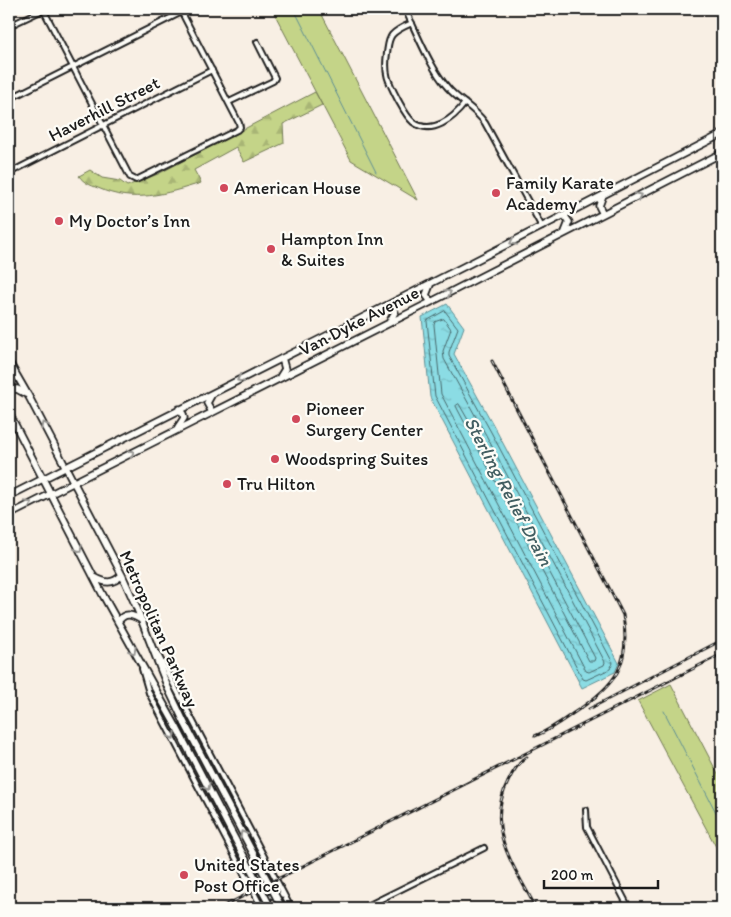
<svg xmlns="http://www.w3.org/2000/svg" width="731" height="917" viewBox="0 0 731 917" font-family="Itim,sans-serif">
  <style>
    .green { fill: #c4d488; stroke: #707852 }
    .forest { fill: url(#forest-firs); stroke: #707852 }
    .water { fill: url(#water-ripples); stroke: #5f8f94 }
    .lines { fill: none; stroke-linecap: round; stroke-linejoin: round }
    .shore { stroke: #48696c; stroke-width: 1 }
    .stream { stroke: #5f8f94; stroke-width: 1 }
    .street-casing { stroke: #1c1c1c; stroke-width: 8 }
    .primary-casing { stroke: #1c1c1c; stroke-width: 9 }
    .street { stroke: #fdfcf7; stroke-width: 4 }
    .primary { stroke: #fdfcf7; stroke-width: 5.5 }
    .rail-casing { stroke: #1c1c1c; stroke-width: 3 }
    .rail { stroke: #fdfcf7; stroke-width: 1; stroke-dasharray: 4; stroke-linecap: butt }
    .primary-bridge-casing { stroke: #1c1c1c; stroke-width: 9; stroke-linecap: butt }
    .primary-bridge { stroke: #fdfcf7; stroke-width: 5.5 }
    .oneway { stroke: #989794 }
    .poi-dot { fill: #d1495b; stroke: #fdfcf7; stroke-width: 2 }
    .labels { text-anchor: middle; stroke-width: 4.5; stroke-linejoin: round; paint-order: stroke }
    .street-label { font-size: 18px; fill: #1c1c1c; stroke: #fdfcf7 }
    .poi-label { font-size: 18px; fill: #1c1c1c; stroke: #fdfcf7; text-anchor: start }
    .water-label { font-size: 19px; font-style: italic; fill: #435f62; stroke: #fdfcf7 }
  </style>
  <defs>
    <pattern id="forest-firs" width="22" height="20" patternUnits="userSpaceOnUse" patternTransform="scale(1.25)"><rect width="22" height="20" fill="#c4d488"/><path d="M5 1l3.5 6h-7zM16 11l3.5 6h-7z" fill="#a8b575"/></pattern>
    <pattern id="water-ripples" width="26" height="14" patternUnits="userSpaceOnUse" patternTransform="scale(1.25)"><rect width="26" height="14" fill="#8bdce4"/><path d="M2 4q2-2 4 0t4 0M15 11q2-2 4 0t4 0" fill="none" stroke="#77bcc3"/></pattern>
  </defs>
  <rect width="100%" height="100%" fill="#f8efe4"/>
  <filter id="ink" filterUnits="userSpaceOnUse"><feTurbulence type="fractalNoise" baseFrequency=".02" numOctaves="2"/><feDisplacementMap in="SourceGraphic" scale="10" xChannelSelector="R" yChannelSelector="G"/><feConvolveMatrix kernelMatrix="1 2 1 2 8 2 1 2 1" color-interpolation-filters="sRGB"/></filter>
  <g filter="url(#ink)">
    <!-- green -->
    <path class="green" d="M272 9H319L418 200 351 160Z
      M671 684 722 782V858L638 701Z"/>
    <!-- forest -->
    <path class="forest" d="M315 92 322 105 283 124 284 143 244 162 236 147 194 170 201 183C166 194 133 204 98 188 90 185 84 183 79 176L90 170 102 178 120 181 127 186 158 174Z"/>
    <!-- water -->
    <path class="water" d="M447 304 464 327 454 354 496 430 619 663 615 672 582 688 430 397 422 317Z"/>
    <g class="lines">
      <!-- shore -->
      <path class="shore" d="M445 311 458 328 449 352V356L491 432 613 663 610 669 586 680 583 679 435 396 427 321Z
        M444 319 451 329 443 351 444 359 486 435 605 662 604 665 589 672 586 671 441 394 434 325 435 322Z
        M459 404 479 439 595 658 594 661H589L458 410 456 406Z"/>
      <!-- stream -->
      <path class="stream" d="M294 9 376 172
        M664 711 722 824"/>
      <!-- street casing -->
      <g class="street-casing">
        <path id="street" d="M43 9 130 177 136 180 237 130 240 127 239 123 180 9
          M347 9 352 11 357 9
          M405 9C417 33 430 68 448 88 459 101 475 108 485 123L542 227
          M412 23C405 26 397 29 392 35 388 40 388 47 387 53 384 74 388 81 398 100 402 107 406 116 413 122 432 136 454 118 465 103
          M9 26 45 9
          M9 99 188 9
          M229 102 273 81 275 78 257 42
          M9 173 212 70
          M156 651 291 908
          M142 669 149 693 262 908
          M586 810 587 827 629 908
          M245 877C253 879 265 873 269 866
          M261 907C263 898 276 892 284 895
          M363 908 484 848"/>
      </g>
      <!-- primary casing -->
      <g class="primary-casing">
        <path id="primary" d="M603 195 599 206 603 214
          M564 215 569 222 565 232
          M430 285 426 295 431 302
          M390 321 395 312 391 304
          M9 362 28 395 122 575 136 606 168 688 185 724
          M280 377 285 369 282 358
          M9 390 17 389 26 394
          M212 394 207 403 212 412
          M9 413 104 597 177 728
          M178 427 184 418 183 414 179 409
          M9 496 463 267 722 134
          M9 515 431 302 722 153
          M94 577C105 583 112 585 122 575
          M118 622C125 611 133 615 143 621"/>
      </g>
      <!-- street -->
      <use href="#street" class="street"/>
      <!-- primary -->
      <use href="#primary" class="primary"/>
      <!-- rail casing -->
      <g class="rail-casing">
        <path id="rail" d="M492 361 623 615C631 665 616 685 575 712 562 721 550 730 535 736
          M589 709 722 640
          M527 757C518 763 512 773 508 782 484 829 515 867 536 908
          M220 908 722 654"/>
      </g>
      <!-- rail -->
      <use href="#rail" class="rail"/>
      <!-- primary-bridge casing -->
      <g class="primary-bridge-casing">
        <path id="primary-bridge" d="M185 724 282 908
          M177 728 271 908"/>
      </g>
      <!-- primary-bridge -->
      <use href="#primary-bridge" class="primary-bridge"/>
    </g>
    <!-- one-way arrows -->
    <defs><path id="oneway-chevron" d="M-2-3.5L2.5 0L-2 3.5" fill="none" stroke-width="1.6" stroke-linecap="round" stroke-linejoin="round" transform="scale(1.25)"/></defs>
    <g class="oneway">
      <use href="#oneway-chevron" transform="translate(639 196) rotate(-27)"/>
      <use href="#oneway-chevron" transform="translate(513 242) rotate(153)"/>
      <use href="#oneway-chevron" transform="translate(448 293) rotate(-27)"/>
      <use href="#oneway-chevron" transform="translate(240 379) rotate(153)"/>
      <use href="#oneway-chevron" transform="translate(44 425) rotate(-118)"/>
      <use href="#oneway-chevron" transform="translate(131 453) rotate(-27)"/>
      <use href="#oneway-chevron" transform="translate(29 504) rotate(-27)"/>
      <use href="#oneway-chevron" transform="translate(79 549) rotate(62)"/>
      <use href="#oneway-chevron" transform="translate(133 651) rotate(61)"/>
      <use href="#oneway-chevron" transform="translate(172 736) rotate(62)"/>
      <use href="#oneway-chevron" transform="translate(207 787) rotate(62)"/>
      <use href="#oneway-chevron" transform="translate(243 834) rotate(-118)"/>
    </g>
  </g>
  <!-- markers -->
  <g class="poi-dot">
    <circle cx="224" cy="188" r="5"/>
    <circle cx="496" cy="193" r="5"/>
    <circle cx="59" cy="221" r="5"/>
    <circle cx="271" cy="249" r="5"/>
    <circle cx="296" cy="419" r="5"/>
    <circle cx="275" cy="459" r="5"/>
    <circle cx="227" cy="484" r="5"/>
    <circle cx="184" cy="875" r="5"/>
  </g>
  <g class="labels">
    <!-- street labels -->
    <g class="street-label">
      <text transform="translate(104 109) rotate(-27)" y="6">Haverhill Street</text>
      <text transform="translate(359 321) rotate(-27)" y="6">Van Dyke Avenue</text>
      <text transform="translate(159 629) rotate(66)" y="6">Metropolitan Parkway</text>
    </g>
    <!-- poi labels -->
    <g class="poi-label">
      <text x="506" y="189">Family Karate<tspan x="506" dy="21">Academy</tspan></text>
      <text x="234" y="194">American House</text>
      <text x="69" y="227">My Doctor’s Inn</text>
      <text x="281" y="245">Hampton Inn<tspan x="281" dy="21">&amp; Suites</tspan></text>
      <text x="306" y="415">Pioneer<tspan x="306" dy="21">Surgery Center</tspan></text>
      <text x="285" y="465">Woodspring Suites</text>
      <text x="237" y="490">Tru Hilton</text>
      <text x="194" y="871">United States<tspan x="194" dy="21">Post Office</tspan></text>
    </g>
    <!-- water labels -->
    <g class="water-label">
      <text transform="translate(509 491) rotate(62)" y="7">Sterling Relief Drain</text>
    </g>
  </g>
  <!-- margin -->
  <rect width="731" height="917" fill="none" stroke="#fdfcf7" stroke-width="30"/>
  <rect x="15" y="15" width="701" height="887" fill="none" stroke="#1c1c1c" stroke-width="2" filter="url(#ink)"/>
  <!-- scale -->
  <path d="M544 880v8h114v-8" fill="none" stroke="#1c1c1c" stroke-width="2.5"/>
  <text x="551" y="880" font-size="15" fill="#1c1c1c" stroke="#fdfcf7" stroke-width="4" paint-order="stroke">200 m</text>
</svg>
